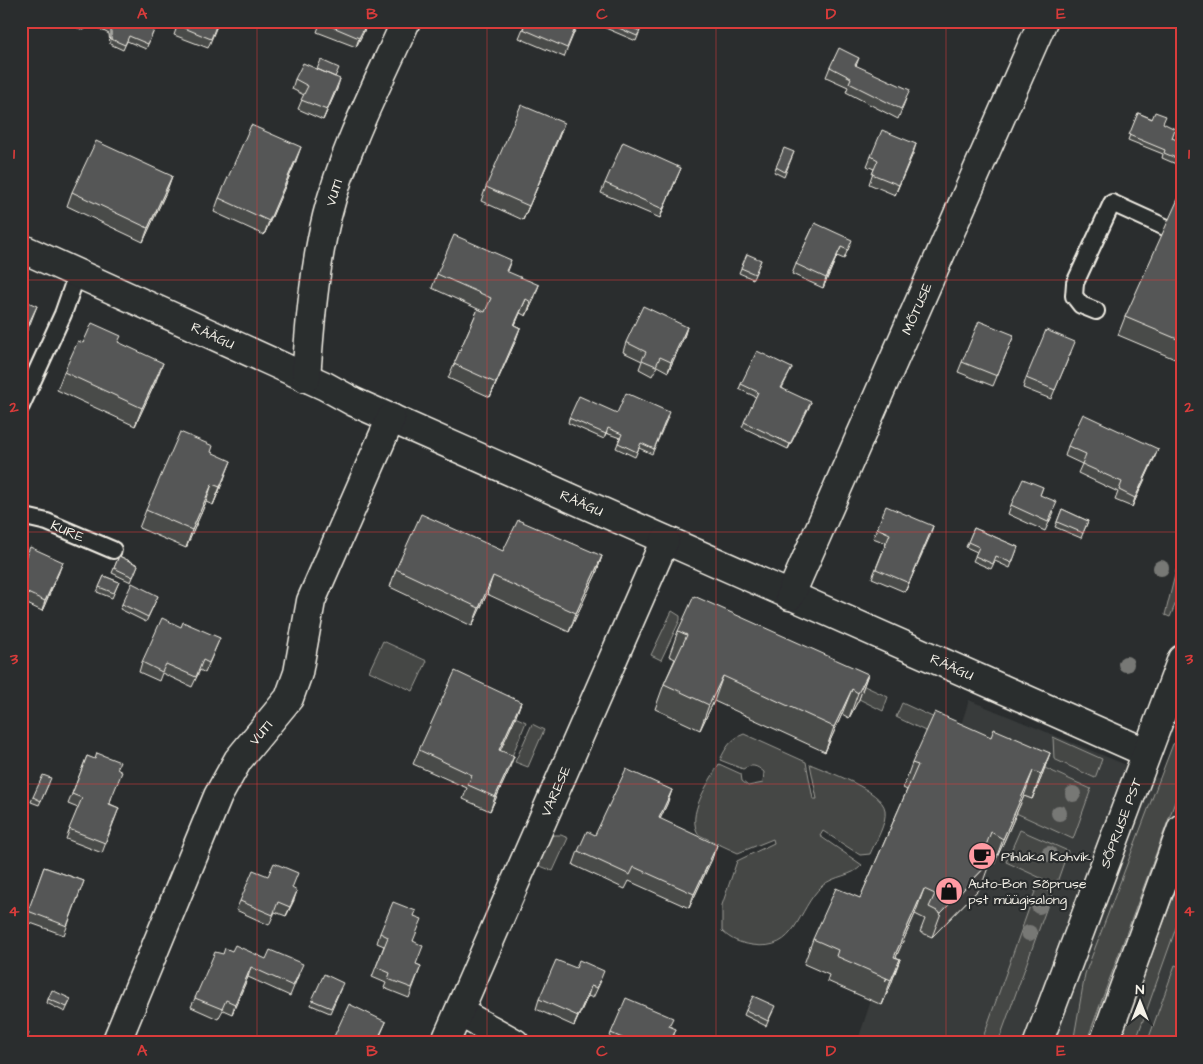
<svg xmlns="http://www.w3.org/2000/svg" width="1203" height="1064" viewBox="0 0 1203 1064" font-family="'Architects Daughter',sans-serif">
  <style>
    .built { fill: #373a3a }
    .green { fill: #444645; stroke: #9c9c96 }
    .lines { fill: none; stroke-linecap: round; stroke-linejoin: round }
    .lane-casing { stroke: #f4f1e8; stroke-width: 20 }
    .street-casing { stroke: #f4f1e8; stroke-width: 31 }
    .secondary-casing { stroke: #f4f1e8; stroke-width: 31 }
    .lane { stroke: #2a2d2e; stroke-width: 16 }
    .street { stroke: #2a2d2e; stroke-width: 28 }
    .secondary { stroke: #2a2d2e; stroke-width: 28 }
    .tree { fill: #777875 }
    .wall { fill: #494b4a; stroke: #f4f1e8 }
    .shaded-wall { fill: #3c3d3c; stroke: #f4f1e8 }
    .building { fill: #555756; stroke: #f4f1e8 }
    .grid { fill: none; stroke: #d93c3b; stroke-width: 1; stroke-opacity: 0.55 }
    .labels { text-anchor: middle; stroke-width: 4.5; stroke-linejoin: round; paint-order: stroke }
    .street-label { font-size: 14px; fill: #f4f1e8; stroke: #2a2d2e }
    .poi-label { font-size: 14px; fill: #f4f1e8; stroke: #2a2d2e; text-anchor: start }
    .neatline { fill: none; stroke: #d93c3b; stroke-width: 2 }
    .grid-label { font-size: 16px; text-anchor: middle; font-weight: bold; fill: #d93c3b }
  </style>
  <rect width="100%" height="100%" fill="#2a2d2e"/>
  <filter id="ink" filterUnits="userSpaceOnUse"><feTurbulence type="fractalNoise" baseFrequency=".02" numOctaves="2"/><feDisplacementMap in="SourceGraphic" scale="10" xChannelSelector="R" yChannelSelector="G"/><feConvolveMatrix kernelMatrix="1 2 1 2 8 2 1 2 1" color-interpolation-filters="sRGB"/></filter>
  <g filter="url(#ink)">
    <!-- built -->
    <path class="built" d="M969 700 1182 788V1043H857Z"/>
    <!-- green -->
    <path class="green" d="M1182 547V588L1170 617 1165 615Z
      M672 611 680 616V620L661 660 651 655Z
      M383 641 427 661 413 691 369 671Z
      M830 670 888 697 883 711 859 699Z
      M902 703 976 737 969 752 896 717Z
      M515 717 526 722 510 761 498 755Z
      M532 724 544 730 528 767 515 762Z
      M744 734 806 762 813 799H817L810 764C828 772 882 790 885 810 887 824 875 842 870 854L860 855 823 831 820 836 862 865C852 877 834 875 822 886 796 910 798 952 752 945 740 943 731 940 722 931V905L737 861 774 843 773 839 738 853 699 835C685 815 709 783 719 764L741 774 742 781 748 786 763 783 764 772C756 765 752 764 743 769L720 760C726 747 731 739 744 734Z
      M1053 737 1102 759 1095 778 1054 759Z
      M1180 741 1182 742V783L1086 1043H1073L1085 974 1173 744Z
      M990 743 1091 789 1073 839 1016 813 1024 796 1032 799 1041 778 985 754Z
      M1020 830 1068 851 1056 885 1006 862Z
      M554 835H561L568 838 553 871 535 864 549 837Z
      M1182 873V911L1135 1043H1119Z
      M1037 886 1052 893 998 1043H981Z
      M1175 965 1182 968V1043H1147Z"/>
    <g class="lines">
      <!-- lane casing -->
      <g class="lane-casing">
        <g id="lane">
          <path d="M1096 311 1081 305 1074 296 1075 283 1112 203 1167 228"/>
          <path d="M21 406 63 314 77 274"/>
          <path id="s1" d="M21 516 47 522 113 550"/>
        </g>
      </g>
      <!-- street casing -->
      <g class="street-casing">
        <g id="street">
          <path id="s2" d="M21 248 325 386 354 402 1145 752"/>
          <path id="s3" d="M306 378C310 324 314 269 327 216 344 148 378 84 406 21"/>
          <path id="s4" d="M790 596 1043 21"/>
          <path d="M459 1012 515 1043"/>
          <path id="s5" d="M116 1043 218 796 238 760 289 698 298 673 311 601 391 418"/>
          <path id="s6" d="M445 1043 665 540"/>
        </g>
      </g>
      <!-- secondary casing -->
      <g class="secondary-casing">
        <g id="secondary">
          <path id="s7" d="M1038 1043 1182 659"/>
          <path d="M1104 1043 1182 828"/>
        </g>
      </g>
      <!-- lane -->
      <use href="#lane" class="lane"/>
      <!-- street -->
      <use href="#street" class="street"/>
      <!-- secondary -->
      <use href="#secondary" class="secondary"/>
    </g>
    <!-- trees -->
    <g class="tree">
      <circle cx="1161" cy="568" r="8"/>
      <circle cx="1126" cy="664" r="8"/>
      <circle cx="1073" cy="794" r="8"/>
      <circle cx="1059" cy="813" r="8"/>
      <circle cx="1049" cy="854" r="8"/>
      <circle cx="1039" cy="906" r="8"/>
      <circle cx="1029" cy="933" r="8"/>
    </g>
    <!-- wall -->
    <path class="wall" d="M70 21H158L146 49 127 41 123 50 110 44 109 34 92 25 83 30 68 24Z
      M179 21H219L208 48 174 35Z
      M321 21H369L356 47 317 32Z
      M526 21H579L564 57 519 38Z
      M589 21H616L640 31 636 41Z
      M859 58 856 66 906 99 898 119 846 92 848 87 826 77 830 67Z
      M335 77 337 89 323 120 298 109 304 95 292 89 295 79Z
      M1138 113 1163 123 1172 138 1182 150 1176 164 1162 158 1163 154 1128 140Z
      M564 123 559 137 523 220 481 201 486 187Z
      M916 144 895 195 869 184 874 169 867 166 871 156Z
      M794 152 784 177 774 172 776 167Z
      M296 161 264 235 214 212 219 198Z
      M172 176 167 190 143 242 67 206 72 192Z
      M677 177 660 218 601 193 605 183Z
      M1182 200V362L1118 335 1125 317Z
      M815 223 848 249 844 259 837 256 823 288 792 274 796 264Z
      M511 260 507 271 534 299 526 316 520 313 515 325 520 328 515 342 490 397 448 378 454 364 478 309 432 288 437 274Z
      M761 260 753 279 739 273 741 268Z
      M687 327 684 337 668 372 657 366 652 376 639 369 642 361 623 352 626 342Z
      M1014 335 993 386 958 372 962 362Z
      M118 342 156 381 135 426 57 390 64 372 83 343Z
      M1071 352 1051 399 1023 388 1026 378Z
      M792 368 782 388 809 407 788 449 742 427 756 397 739 389 741 384Z
      M617 413 668 417 652 454 639 448 635 457 616 448 620 438 606 433 604 439 568 423 569 418Z
      M1068 446 1158 449 1154 459 1132 507 1115 500 1118 492 1078 473 1082 464 1065 456Z
      M211 452 224 479 213 505 206 502 186 548 139 528 146 510Z
      M1043 487 1040 495 1054 512 1045 531 1008 514 1011 505Z
      M1062 509 1088 521 1081 538 1055 527Z
      M933 526 905 592 872 578 886 543 873 538 877 528Z
      M974 528 1018 547 1010 568 995 561 991 569 973 561 977 552 966 547Z
      M503 551 602 556 596 574 569 632 487 594 472 626 390 587 396 569Z
      M119 556 138 565 131 582 112 573Z
      M21 567 59 572 42 611 21 601Z
      M104 576 119 582 112 598 97 592Z
      M158 596 146 622 120 609 122 604Z
      M181 627 220 638 205 673 200 670 192 687 162 673 159 681 139 672 142 662Z
      M678 631 868 674 859 699 849 718 842 714 825 752 714 701 700 730 655 709 664 684 675 659 669 656Z
      M521 702 516 716 500 750 509 770 490 811 463 799 467 788 413 764 419 750Z
      M991 737 1050 753 1041 778 1032 799 1024 796 994 864 982 857 981 887 932 937 920 932 925 919 915 914 896 957 900 959 891 984 882 1005 827 981 829 975 804 964 813 939 860 898 907 790 903 788 912 763Z
      M87 756 117 770 110 804 119 808 102 853 66 839 78 808 68 804Z
      M49 783 39 805 31 802 33 797Z
      M672 790 667 804 660 819 712 859 689 908 629 881 625 889 573 865 578 851 595 835Z
      M44 867 84 881 64 935 25 921Z
      M292 888 294 900 286 916 275 912 269 925 236 910 240 901Z
      M415 916 413 941 416 964 421 966 409 998 384 988 386 983 372 977 384 946 377 943 380 933Z
      M223 954 299 974 290 996 248 977 232 1014 223 1010 218 1019 191 1007 195 998Z
      M576 968 601 981 593 998 588 996 574 1026 536 1009 539 999Z
      M341 988 330 1013 311 1005 312 1000Z
      M48 999H71L65 1012 47 1003Z
      M746 1010 773 1011 766 1026 744 1015Z
      M676 1029 671 1043H608L611 1033Z"/>
    <!-- shaded-wall -->
    <path class="shaded-wall" d="M93 21H94L92 25 83 30 84 25Z
      M368 21H369L356 47 359 38Z
      M340 79 337 89 323 120 327 110Z
      M564 123 559 137 523 220 529 206Z
      M916 144 913 154 895 195 899 185Z
      M301 147 296 161 264 235 269 221Z
      M681 168 677 177 660 218 663 209Z
      M172 176 167 190 143 242 148 228Z
      M841 247 837 256 823 288 826 278Z
      M539 285 534 299 526 316 531 302Z
      M526 299 520 313 509 339 514 325Z
      M37 306 30 324 21 343V340Z
      M687 327 684 337 668 372 671 362Z
      M520 328 515 342 490 397 496 383Z
      M163 363 156 381 135 426 142 408Z
      M811 402 809 407 788 449 790 444Z
      M1158 449 1154 459 1132 507 1135 498Z
      M231 461 224 479 213 505 220 487Z
      M212 484 206 502 186 548 192 530Z
      M933 526 930 536 905 592 909 583Z
      M602 556 596 574 569 632 576 613Z
      M63 562 59 572 42 611 45 601Z
      M493 576 487 594 472 626 479 608Z
      M868 674 859 699 849 718 858 693Z
      M723 676 714 701 700 730 709 705Z
      M852 689 842 714 825 752 834 727Z
      M521 702 516 716 494 764 499 750Z
      M1050 753 1041 778 1032 799 1041 774Z
      M514 756 509 770 490 811 495 797Z
      M1033 771 1024 796 994 864 1003 839Z
      M672 790 667 804 654 832 659 818Z
      M717 845 712 859 689 908 694 894Z
      M990 862 981 887 932 937 941 913Z
      M924 889 915 914 885 982 894 957Z
      M297 891 294 900 286 916 290 907Z
      M900 959 891 984 882 1005 891 980Z
      M251 967 248 977 232 1014 235 1004Z
      M591 986 588 996 574 1026 578 1016Z
      M386 1022 377 1043H376Z"/>
    <!-- building -->
    <path class="building" d="M74 21H93L84 25Z
      M96 21H158L148 44 129 36 125 45 111 39V29Z
      M179 21H218L211 39 177 25Z
      M321 21H368L359 38 321 22Z
      M526 21H578L567 48 523 29Z
      M603 21H616L640 31 637 36Z
      M839 48 859 58 855 65 910 90 901 109 849 83 851 78 830 67Z
      M321 60 339 68 335 77 317 69Z
      M303 63 340 79 327 110 301 100 308 86 295 79Z
      M521 105 564 123 529 206 486 187Z
      M1155 112 1166 116 1163 123 1175 129 1172 138 1182 142V149L1178 159 1164 153 1165 150 1129 135 1138 113 1152 119Z
      M251 125 301 147 269 221 219 198Z
      M882 130 916 144 899 185 872 174 878 160 871 156Z
      M96 141 172 176 148 228 72 192Z
      M623 142 681 168 663 209 605 183Z
      M784 148 794 152 785 172 776 167Z
      M1178 199 1182 200V341L1125 317Z
      M815 223 852 240 848 250 841 247 826 278 796 264Z
      M454 235 511 260 506 271 539 285 531 302 526 299 514 325 520 328 496 383 454 364 478 309 485 312 491 298 437 274Z
      M747 254 761 260 755 274 741 268Z
      M21 299 37 306 21 340Z
      M643 306 687 327 671 362 660 357 656 366 642 360 646 352 626 342Z
      M979 321 1014 335 997 376 962 362Z
      M92 323 121 336 118 342 163 363 142 408 64 372 78 341 83 343Z
      M1046 330 1075 342 1055 390 1026 378Z
      M757 351 792 368 781 388 811 402 790 444 744 422 758 392 741 384Z
      M626 393 669 412 654 449 641 443 637 452 618 443 622 434 608 428 606 434 569 418 579 396 617 413Z
      M1083 414 1158 449 1135 498 1119 490 1122 482 1082 464 1086 454 1068 446Z
      M180 432 213 446 211 452 231 461 220 487 212 484 192 530 146 510Z
      M1023 479 1043 487 1040 495 1057 502 1048 522 1011 505Z
      M886 506 933 526 909 583 876 569 890 534 877 528Z
      M1062 509 1088 521 1083 533 1057 522Z
      M421 514 503 551 518 520 602 556 576 613 493 576 479 608 396 569Z
      M974 528 1018 547 1012 563 996 556 993 564 975 556 979 547 968 542Z
      M30 547 63 562 45 601 21 590V576L24 571 21 570V567Z
      M119 556 138 565 133 577 114 568Z
      M104 576 119 582 114 593 99 587Z
      M132 583 158 596 148 617 122 604Z
      M694 596 868 674 858 693 852 689 834 727 723 676 709 705 664 684 687 635 678 631Z
      M162 618 181 627 183 622 220 638 209 663 203 660 196 677 166 664 162 672 142 662Z
      M455 671 521 702 499 750 514 756 495 797 468 785 472 775 419 750Z
      M935 712 991 737 994 729 1050 753 1041 774 1033 771 1003 839 991 832 981 859 990 862 941 913 929 907 935 894 924 889 894 957 900 959 891 980 836 956 838 950 813 939 836 888 860 898 918 765 912 763Z
      M97 753 120 762 117 769 122 772 109 804 119 808 105 843 69 829 82 798 72 794 87 756 95 759Z
      M626 769 672 790 659 818 717 845 694 894 634 867 630 875 578 851 587 831 595 835Z
      M43 775 51 778 41 801 33 797Z
      M21 804 25 806 21 815Z
      M274 863 298 873 292 888 297 891 290 907 278 902 273 915 240 901 253 870 268 876Z
      M44 867 84 881 67 926 28 911Z
      M393 902 416 911 414 916 422 919 413 941 423 946 416 964 421 966 412 988 388 979 390 973 376 967 388 937 380 933Z
      M235 945 266 959 270 950 303 964 293 986 251 967 235 1004 226 1000 222 1009 195 998 215 952 223 954 225 948 232 951Z
      M556 960 576 968 579 960 604 971 597 988 591 986 578 1016 539 999Z
      M324 974 343 983 331 1008 312 1000Z
      M52 990 71 999 67 1007 48 999Z
      M753 996 775 1006 768 1021 746 1010Z
      M626 998 673 1018 669 1026 676 1029 670 1043 664 1040 663 1043H633L611 1033Z
      M349 1004 386 1022 376 1043H331Z
      M21 1029 29 1033 25 1043H21Z"/>
  </g>
  <!-- grid -->
  <path class="grid" d="M257 21V1043M487 21V1043M716 21V1043M946 21V1043M21 280H1182M21 532H1182M21 784H1182"/>
  <!-- icons -->
  <defs>
    <g id="cafe-disc" transform="scale(1.4375)"><circle r="9.5" fill="#ff9aa2" stroke="#2a2d2e"/><path d="M-5.5-4.5H6V0H3Q3 3.5 0 3.5H-2.5Q-5.5 3.5-5.5 0ZM3-3.2v2h1.7v-2ZM-6 4.5H4V6H-6Z" fill="#111"/></g>
    <g id="shop-disc" transform="scale(1.4375)"><circle r="9.5" fill="#ff9aa2" stroke="#2a2d2e"/><path d="M-5-2.5h2.3a2.7 3.5 0 0 1 5.4 0H5L5.5 6h-11ZM-1.5-2.5h3a1.5 2.3 0 0 0-3 0Z" fill="#111"/></g>
  </defs>
  <g fill-rule="evenodd">
    <use href="#cafe-disc" x="982" y="856"/>
    <use href="#shop-disc" x="949" y="891"/>
  </g>
  <g class="labels">
    <!-- street labels -->
    <g class="street-label">
      <text dy="5" stroke="none"><textPath href="#s3" startOffset="188">VUTI</textPath></text>
      <text dy="5" stroke="none"><textPath href="#s4" startOffset="314">MÕTUSE</textPath></text>
      <text dy="5" stroke="none"><textPath href="#s2" startOffset="211">RÄÄGU</textPath></text>
      <text dy="5" stroke="none"><textPath href="#s2" startOffset="616">RÄÄGU</textPath></text>
      <text dy="5" stroke="none"><textPath href="#s1" startOffset="49">KURE</textPath></text>
      <text dy="5" stroke="none"><textPath href="#s2" startOffset="1021">RÄÄGU</textPath></text>
      <text dy="5" stroke="none"><textPath href="#s5" startOffset="344">VUTI</textPath></text>
      <text dy="5" stroke="none"><textPath href="#s6" startOffset="275">VARESE</textPath></text>
      <text dy="5" stroke="none"><textPath href="#s7" startOffset="235">SÕPRUSE PST</textPath></text>
    </g>
    <!-- poi labels -->
    <g class="poi-label">
      <text x="1001" y="861">Pihlaka Kohvik</text>
      <text x="968" y="888">Auto-Bon Sõpruse<tspan x="968" dy="16">pst müügisalong</tspan></text>
    </g>
  </g>
  <!-- margin -->
  <rect width="1203" height="1064" fill="none" stroke="#2a2d2e" stroke-width="55"/>
  <!-- north arrow -->
  <g transform="translate(1140 1002)" stroke="#2a2d2e" stroke-width="4" paint-order="stroke">
  <path d="M0-4L9 19L0 12L-9 19Z" fill="#f4f1e8"/>
  <text y="-8" font-size="14" font-weight="bold" text-anchor="middle" fill="#f4f1e8">N</text>
  </g>
  <rect x="28" y="28" width="1148" height="1008" class="neatline"/>
  <g class="grid-label">
    <text x="142" y="19">A</text>
    <text x="372" y="19">B</text>
    <text x="602" y="19">C</text>
    <text x="831" y="19">D</text>
    <text x="1061" y="19">E</text>
    <text x="14" y="159">1</text>
    <text x="1189" y="159">1</text>
    <text x="14" y="412">2</text>
    <text x="1189" y="412">2</text>
    <text x="14" y="664">3</text>
    <text x="1189" y="664">3</text>
    <text x="14" y="916">4</text>
    <text x="1189" y="916">4</text>
    <text x="142" y="1056">A</text>
    <text x="372" y="1056">B</text>
    <text x="602" y="1056">C</text>
    <text x="831" y="1056">D</text>
    <text x="1061" y="1056">E</text>
  </g>
</svg>
